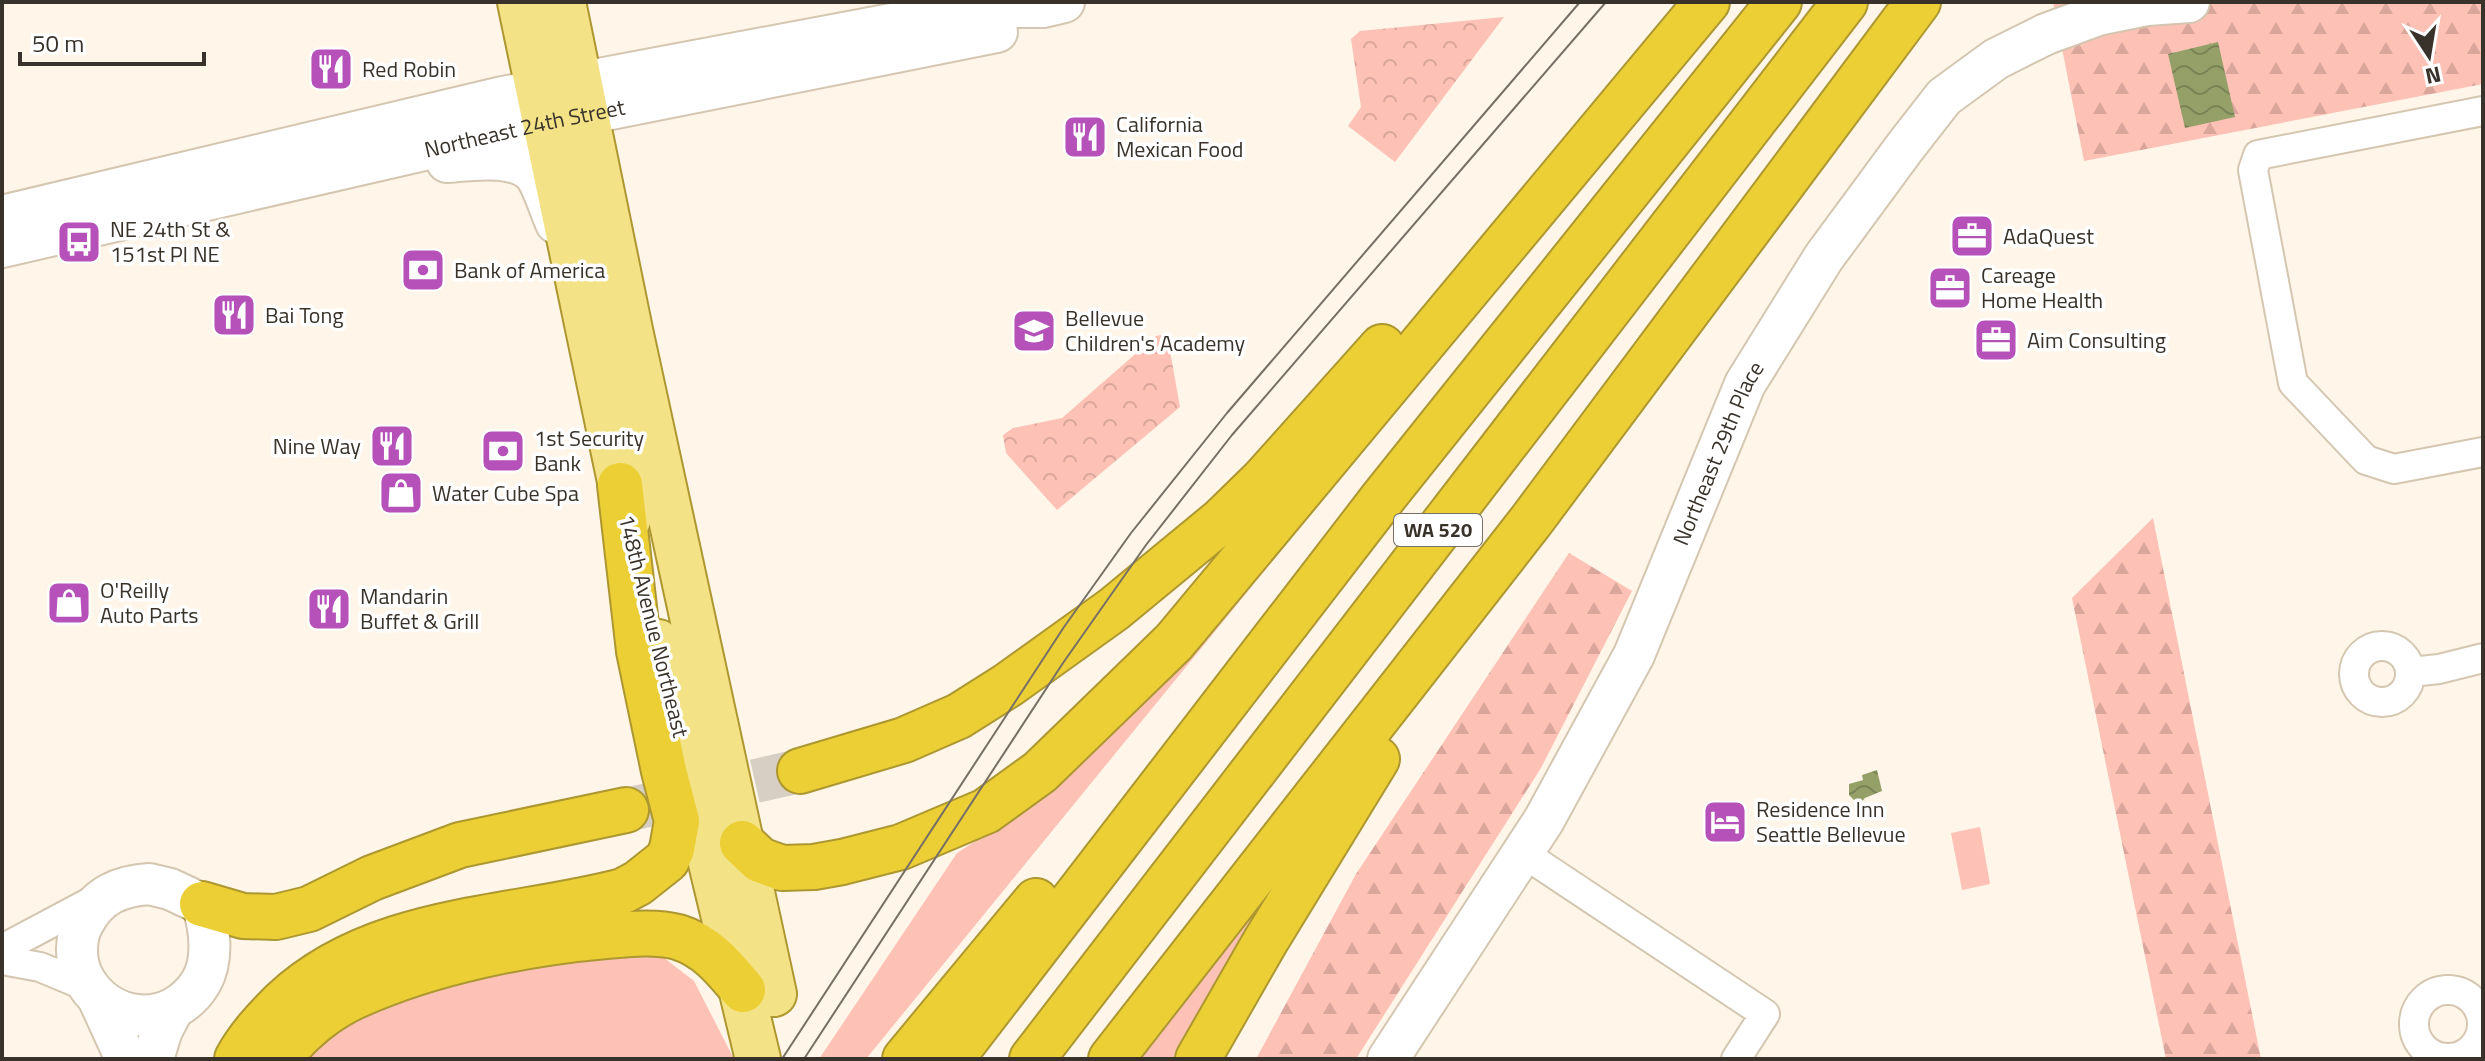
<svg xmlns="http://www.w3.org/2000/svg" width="2485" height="1061" viewBox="0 0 2485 1061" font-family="'Titillium Web',sans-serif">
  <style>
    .grass { fill: #fec1b5 }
    .forest { fill: url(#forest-firs) }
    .park { fill: url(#park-crowns) }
    .water { fill: url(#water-waves) }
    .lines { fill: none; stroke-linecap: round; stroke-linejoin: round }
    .highway-tunnel { stroke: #d7cfc3; stroke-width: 44; stroke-dasharray: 44 22; stroke-linecap: butt }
    .street-casing { stroke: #d5c6b1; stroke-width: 32 }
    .secondary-casing { stroke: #d5c6b1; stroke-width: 44 }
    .primary-casing { stroke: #ad9731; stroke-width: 48 }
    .highway-casing { stroke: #ad9731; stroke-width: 48 }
    .street { stroke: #fff; stroke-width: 28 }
    .secondary { stroke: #fff; stroke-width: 40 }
    .primary { stroke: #f4e286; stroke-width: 44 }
    .highway { stroke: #ecce35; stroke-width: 44 }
    .tram { stroke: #766f66; stroke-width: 2 }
    .labels { text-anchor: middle; stroke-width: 7; stroke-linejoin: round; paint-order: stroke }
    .shield { fill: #fff; stroke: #74706a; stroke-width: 2 }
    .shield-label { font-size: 20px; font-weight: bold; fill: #38322a }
    .poi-label { font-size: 22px; fill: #38322a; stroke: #fff; text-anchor: start }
    .street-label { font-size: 22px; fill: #38322a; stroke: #fff }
  </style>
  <defs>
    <pattern id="forest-firs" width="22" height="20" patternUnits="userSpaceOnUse" patternTransform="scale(2)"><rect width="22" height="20" fill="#fec1b5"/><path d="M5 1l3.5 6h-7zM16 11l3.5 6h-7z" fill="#daa69c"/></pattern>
    <pattern id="park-crowns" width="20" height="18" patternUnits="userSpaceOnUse" patternTransform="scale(2)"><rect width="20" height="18" fill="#fec1b5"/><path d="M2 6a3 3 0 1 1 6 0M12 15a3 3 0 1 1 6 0" fill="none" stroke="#daa69c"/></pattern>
    <pattern id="water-waves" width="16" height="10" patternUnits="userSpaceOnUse" patternTransform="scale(2)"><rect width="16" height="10" fill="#94a068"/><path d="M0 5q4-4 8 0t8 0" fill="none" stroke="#7a8356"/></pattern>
  </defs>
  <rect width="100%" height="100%" fill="#fff6e9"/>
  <!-- grass -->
  <path class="grass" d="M1629 124 866 1059H819L957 853 1049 794 1104 742Z
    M1340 787 1180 1059H1141Z
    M1980 827 1990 884 1962 890 1951 833Z
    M659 954 694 981 734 1059H308L321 1042 379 1004 506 969 594 955Z"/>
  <!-- forest -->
  <path class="forest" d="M2053 2H2483V84L2084 161Z
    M2153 518 2261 1059H2166L2072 598Z
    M1569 553 1632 591 1541 768 1356 1059H1256L1356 874Z"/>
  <!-- park -->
  <path class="park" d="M1504 17 1395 162 1348 126 1361 107 1351 39 1360 31Z
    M1167 334 1180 407 1057 510 1006 453 1003 435 1013 428 1062 418 1156 336Z"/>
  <!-- water -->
  <path class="water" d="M2218 42 2235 117 2185 128 2168 54Z
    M1877 770 1882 791 1865 798 1859 805 1849 795V784L1863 780 1862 775Z"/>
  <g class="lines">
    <!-- highway-tunnel -->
    <path class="highway-tunnel" d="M626 810 800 771"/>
    <!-- street casing -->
    <g class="street-casing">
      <path id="street" d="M2483 111 2258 155 2253 170 2293 383 2366 460 2394 469 2483 452
        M2354 674a28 28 0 1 1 56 0a28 28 0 1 1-56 0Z
        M2411 672 2439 669 2483 658
        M1523 853 1765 1014 1736 1059
        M2 949 96 899
        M2 960 40 967 88 987
        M2414 1024a34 34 0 1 1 68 0a34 34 0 1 1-68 0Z"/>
    </g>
    <!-- secondary casing -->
    <g class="secondary-casing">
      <g id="secondary">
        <path d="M447 162C472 160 517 153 535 175 543 186 550 210 556 223"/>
        <path d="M2 216 503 97 982 7H1043L1064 2"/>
        <path id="s1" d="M2 247 546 122 997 32"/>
        <path d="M149 884 170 889 202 904C210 927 214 960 201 982 172 1030 106 1025 82 975 75 959 75 937 84 922 98 895 120 886 149 884Z"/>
        <path d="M99 1000 126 1059"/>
        <path d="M153 1059 162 1030 173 1009"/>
        <path id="s2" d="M1388 1059 1544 820 1634 655 1745 384 1824 257 1905 147 1944 97 1996 59 2046 34 2098 15 2147 5 2189 2"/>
      </g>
    </g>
    <!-- primary casing -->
    <g class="primary-casing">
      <path id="primary" d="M520 2 628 520
        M563 2 630 330 774 994
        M658 642 758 1059"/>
    </g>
    <!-- highway casing -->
    <g class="highway-casing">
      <path id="highway" d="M800 771 904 740 959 716 1008 685 1114 609 1222 520 1263 480 1382 347
        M742 843 760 860 782 868 814 867 842 862 901 847 986 811 1040 772 1174 642 1707 2
        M202 904 243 916 276 917 309 909 372 878 460 845 626 810
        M237 1059C248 1038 266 1019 283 1002 375 916 509 921 623 891L638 883 667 860 672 849 677 821 664 771 639 651 620 485
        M279 1059C298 1032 328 1008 358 995 431 962 526 943 606 936 629 934 655 931 678 937 707 946 724 967 743 990
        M905 1059 1036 901
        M951 1059 1382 499 1779 2
        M1032 1059 1845 2
        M1111 1059 1531 521 1918 2
        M1198 1059 1265 942 1377 759"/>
    </g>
    <!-- street -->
    <use href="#street" class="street"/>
    <!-- secondary -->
    <use href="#secondary" class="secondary"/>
    <!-- primary -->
    <use href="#primary" class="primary"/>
    <!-- highway -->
    <use href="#highway" class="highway"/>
    <!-- tram -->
    <path class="tram" d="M782 1059 1064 627 1131 533 1227 413 1580 2
      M804 1059 1063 663 1146 545 1232 435 1606 2"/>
  </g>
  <!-- icons -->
  <defs>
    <g id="restaurant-square" transform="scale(2.3)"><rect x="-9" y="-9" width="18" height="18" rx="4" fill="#b551b8" stroke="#fff"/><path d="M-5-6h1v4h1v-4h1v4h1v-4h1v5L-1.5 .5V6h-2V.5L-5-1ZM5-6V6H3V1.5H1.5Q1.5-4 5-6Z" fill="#fff"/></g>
    <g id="office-square" transform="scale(2.3)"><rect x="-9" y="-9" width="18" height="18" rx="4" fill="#b551b8" stroke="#fff"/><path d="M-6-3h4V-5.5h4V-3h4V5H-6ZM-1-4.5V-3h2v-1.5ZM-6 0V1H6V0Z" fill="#fff"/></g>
    <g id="bus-square" transform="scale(2.3)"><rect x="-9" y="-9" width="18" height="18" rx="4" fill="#b551b8" stroke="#fff"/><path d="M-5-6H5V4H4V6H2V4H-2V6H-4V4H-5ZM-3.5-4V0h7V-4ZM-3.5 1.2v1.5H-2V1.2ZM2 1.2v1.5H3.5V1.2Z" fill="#fff"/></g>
    <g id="bank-square" transform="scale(2.3)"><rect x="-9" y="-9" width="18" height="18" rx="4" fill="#b551b8" stroke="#fff"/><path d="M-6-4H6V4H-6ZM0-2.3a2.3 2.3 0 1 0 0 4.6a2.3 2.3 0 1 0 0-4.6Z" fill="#fff"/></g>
    <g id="school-square" transform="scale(2.3)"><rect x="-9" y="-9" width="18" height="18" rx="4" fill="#b551b8" stroke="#fff"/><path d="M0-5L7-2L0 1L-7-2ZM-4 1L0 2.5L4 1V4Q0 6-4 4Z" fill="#fff"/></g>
    <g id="shop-square" transform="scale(2.3)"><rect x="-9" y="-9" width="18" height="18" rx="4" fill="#b551b8" stroke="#fff"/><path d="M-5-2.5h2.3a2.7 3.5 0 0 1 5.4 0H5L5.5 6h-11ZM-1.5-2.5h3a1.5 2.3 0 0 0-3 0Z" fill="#fff"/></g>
    <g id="hotel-square" transform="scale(2.3)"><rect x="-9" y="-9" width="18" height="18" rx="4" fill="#b551b8" stroke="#fff"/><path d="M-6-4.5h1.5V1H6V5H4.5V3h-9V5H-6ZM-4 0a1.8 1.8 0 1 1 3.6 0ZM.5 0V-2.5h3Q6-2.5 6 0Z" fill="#fff"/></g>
  </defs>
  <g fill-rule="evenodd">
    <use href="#restaurant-square" x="331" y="69"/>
    <use href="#restaurant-square" x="1085" y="137"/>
    <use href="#office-square" x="1972" y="236"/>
    <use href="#bus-square" x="79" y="242"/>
    <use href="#bank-square" x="423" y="270"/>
    <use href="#office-square" x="1950" y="288"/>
    <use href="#restaurant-square" x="234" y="315"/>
    <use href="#school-square" x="1034" y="331"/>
    <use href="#office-square" x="1996" y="340"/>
    <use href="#restaurant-square" x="392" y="446"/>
    <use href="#bank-square" x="503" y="451"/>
    <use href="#shop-square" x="401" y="493"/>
    <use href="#shop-square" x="69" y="603"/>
    <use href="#restaurant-square" x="329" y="609"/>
    <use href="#hotel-square" x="1725" y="822"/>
  </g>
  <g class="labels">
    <!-- shield labels -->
    <rect class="shield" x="1394" y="514" width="88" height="32" rx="6"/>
    <g class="shield-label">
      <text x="1438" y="537">WA 520</text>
    </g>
    <!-- poi labels -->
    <g class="poi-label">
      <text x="362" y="77">Red Robin</text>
      <text x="1116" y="132">California<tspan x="1116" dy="25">Mexican Food</tspan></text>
      <text x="110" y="237">NE 24th St &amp;<tspan x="110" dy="25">151st Pl NE</tspan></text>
      <text x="2003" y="244">AdaQuest</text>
      <text x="454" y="278">Bank of America</text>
      <text x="1981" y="283">Careage<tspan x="1981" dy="25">Home Health</tspan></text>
      <text x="265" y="323">Bai Tong</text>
      <text x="1065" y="326">Bellevue<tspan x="1065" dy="25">Children's Academy</tspan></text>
      <text x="2027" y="348">Aim Consulting</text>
      <text x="534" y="446">1st Security<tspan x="534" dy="25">Bank</tspan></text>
      <text x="361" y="454" text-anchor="end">Nine Way</text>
      <text x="432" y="501">Water Cube Spa</text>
      <text x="100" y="598">O'Reilly<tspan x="100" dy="25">Auto Parts</tspan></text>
      <text x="360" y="604">Mandarin<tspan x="360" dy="25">Buffet &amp; Grill</tspan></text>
      <text x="1756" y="817">Residence Inn<tspan x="1756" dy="25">Seattle Bellevue</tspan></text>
    </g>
    <!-- street labels -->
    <g class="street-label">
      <text dy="8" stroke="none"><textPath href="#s1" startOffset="536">Northeast 24th Street</textPath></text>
      <text dy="8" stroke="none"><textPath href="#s2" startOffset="692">Northeast 29th Place</textPath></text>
      <text transform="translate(654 626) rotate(76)" y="8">148th Avenue Northeast</text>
    </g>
  </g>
  <!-- border -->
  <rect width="2485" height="1061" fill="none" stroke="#38322a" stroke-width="8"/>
  <!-- north arrow -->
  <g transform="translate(2429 56) rotate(168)" stroke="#ffffff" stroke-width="6" paint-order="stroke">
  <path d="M0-6L14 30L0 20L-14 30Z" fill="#38322a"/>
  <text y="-12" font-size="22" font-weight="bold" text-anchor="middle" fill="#38322a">N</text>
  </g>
  <!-- scale -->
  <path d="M20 52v12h184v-12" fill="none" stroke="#38322a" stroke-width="4"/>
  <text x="32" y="52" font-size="24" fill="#38322a" stroke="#ffffff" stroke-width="6" paint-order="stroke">50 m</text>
</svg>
